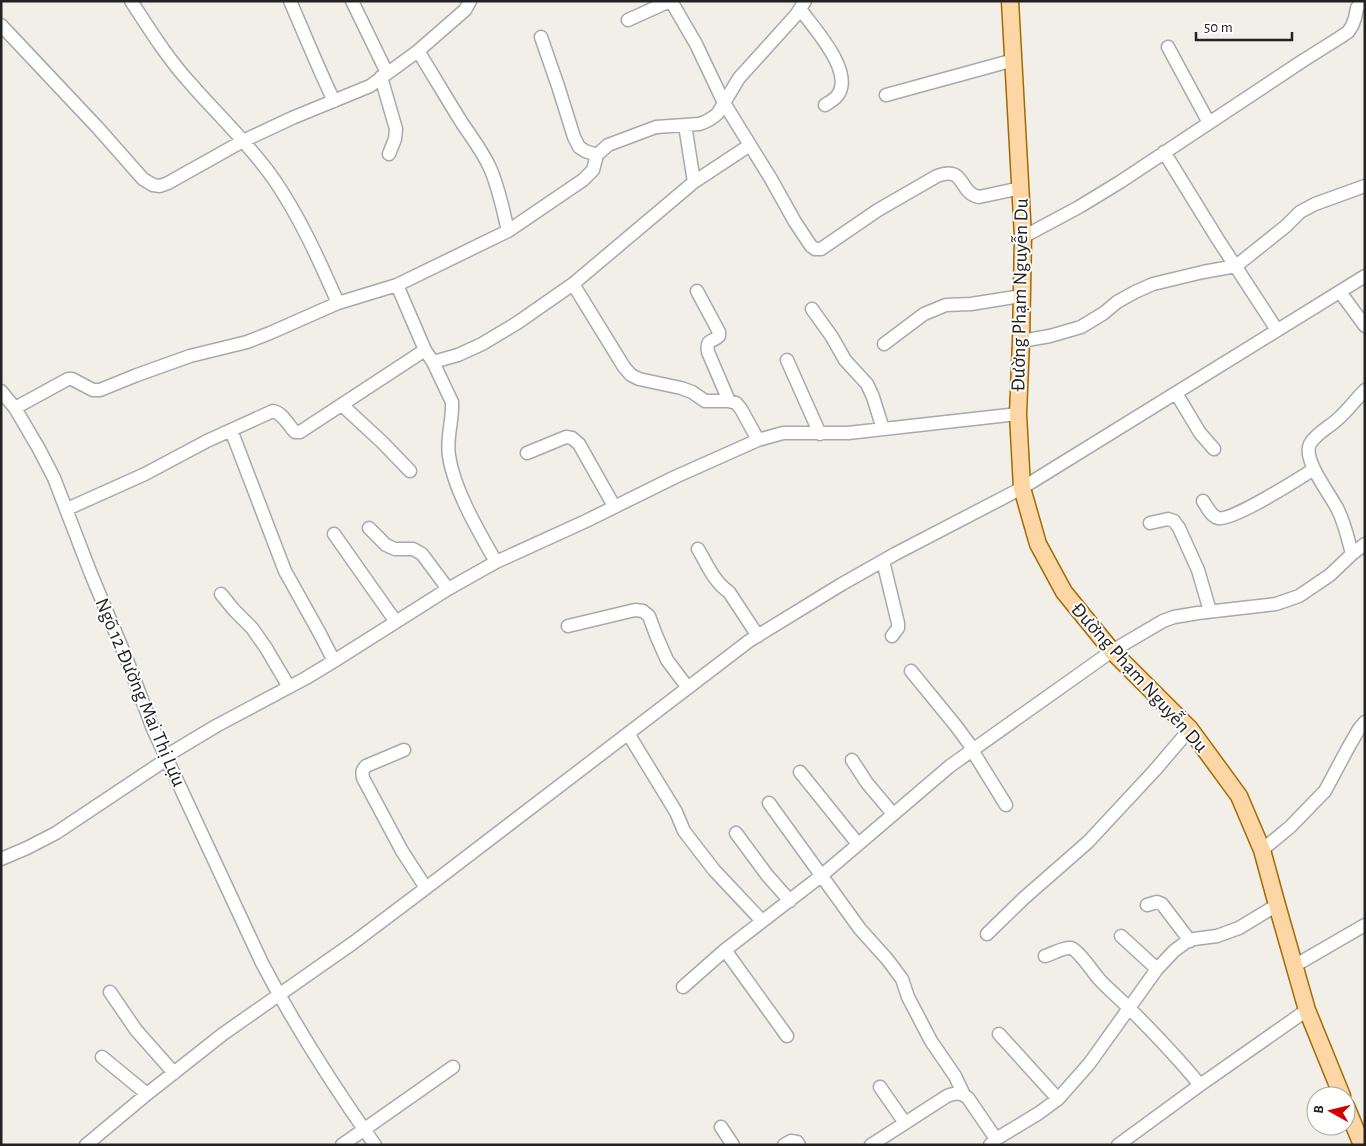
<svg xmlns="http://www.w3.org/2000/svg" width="1366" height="1146" viewBox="0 0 1366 1146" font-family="'Alegreya Sans',sans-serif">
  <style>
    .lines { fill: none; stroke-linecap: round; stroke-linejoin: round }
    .minor-casing { stroke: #a9a9a9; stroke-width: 15 }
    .major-casing { stroke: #a06b00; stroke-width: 19 }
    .minor { stroke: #fff; stroke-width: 12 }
    .major { stroke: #fcd6a4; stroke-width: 16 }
    .labels { text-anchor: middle; stroke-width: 4; stroke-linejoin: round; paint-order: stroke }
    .street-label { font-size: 20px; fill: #222; stroke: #fff }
  </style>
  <rect width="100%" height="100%" fill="#f2efe9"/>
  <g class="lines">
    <!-- minor casing -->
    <g class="minor-casing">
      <path id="minor" d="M131 1C150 30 168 59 191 84 218 115 249 144 273 178 300 217 319 260 338 303
        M290 1C305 35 318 68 334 101
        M352 1 387 73
        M671 1 696 44 724 103 771 179 795 222 811 246 815 249H821L878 210 937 176C966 165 958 193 979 197L1021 188
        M800 9C813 27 856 73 837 96 834 100 828 103 825 105
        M628 20 670 1
        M1 25 98 128 143 179 153 185 160 186 168 183 243 141 292 118 370 86 418 51 465 10 470 1
        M541 37 558 86 574 137 579 147 585 151 597 155
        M1168 47 1209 123
        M418 51C433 75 447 99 462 123 472 138 483 152 490 168 499 188 503 210 508 231
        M381 77 396 129 395 139 389 154
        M886 95 1014 60
        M685 125 694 182
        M1164 152 1217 238 1277 330
        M1023 237 1079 207 1120 182 1304 60 1339 38 1348 32 1352 26 1355 18 1357 8 1362 1
        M573 284 624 367 631 375 639 379 681 388 692 392 705 401H729L736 403 741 409 758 440
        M397 285 425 350 433 362 452 402C453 421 446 438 449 456 454 490 479 532 496 562
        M697 291 719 332V336C711 343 706 339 708 352L729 401
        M1340 292 1365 326
        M812 309 832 337 845 360 867 384 873 397 883 429
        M1021 341 1050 336 1081 327 1104 313 1117 302 1135 292 1153 284 1203 272 1236 266 1286 226 1300 212 1315 204 1365 186
        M884 344 924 314 946 305 971 304 1021 296
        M787 360 820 434
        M433 362 458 355 482 344 517 323 573 284 694 182 750 145
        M1 391 15 408 39 449 54 478 91 574 127 660 153 729 262 963C295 1026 334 1087 375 1145
        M1176 393 1200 433 1214 449
        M342 405 382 442 410 471
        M15 408 68 379H72L93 390H100L137 375 190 356 247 342 270 333 338 303 397 285 508 231 583 180 593 170 597 155 608 145 656 127 699 124C706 122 712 119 718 113L739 78 796 15 805 1
        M231 430 285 571 319 632 334 661
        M527 453 566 437 572 438 579 444 614 506
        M1203 501C1207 507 1211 516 1218 518 1231 522 1300 478 1314 469
        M67 509 145 474 207 441 273 411C283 413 288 425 295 432H300L425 350
        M1150 523 1168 519 1174 521 1179 528 1198 570 1210 611
        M369 528 386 545 395 549H413L422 554 448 589
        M334 534 396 622
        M698 549C707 564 714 582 729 592L758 636
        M1352 554C1348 539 1345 524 1338 510 1331 495 1302 460 1310 444 1316 433 1330 427 1339 418 1348 410 1356 399 1365 390
        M883 561 898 623V628L892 636
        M221 594 234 610 252 628 266 648 289 687
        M568 626 635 610 643 611 649 616 656 635 667 660 688 688
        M911 671 956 726 973 749
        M629 735 676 812 684 831 714 870 762 921
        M404 750 366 766C362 770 362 772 363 778L402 851 426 888
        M972 750 1006 805
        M166 756 216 726 306 678 334 661 448 589 496 562 586 521 675 477 758 440 783 433H848L1018 414
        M852 760 867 783 893 814
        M800 772 858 844
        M769 803 860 929 887 959 902 979 908 997 931 1041 955 1076 964 1095
        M736 833 767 875 790 901
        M1262 850 1290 827 1325 791 1348 748 1359 729 1365 722
        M1 859 27 848 56 833 167 759
        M1147 905 1157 902 1162 904 1190 941
        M987 934 1024 898 1088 842 1155 770 1190 729
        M1121 936 1157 969
        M725 950 787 1036
        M1045 956C1052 954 1063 947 1071 948 1078 950 1093 972 1099 979 1108 989 1119 998 1129 1008 1154 1033 1178 1058 1200 1085
        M1294 966 1365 925
        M683 987 725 950 821 876 950 766 1112 651 1163 621 1174 617 1198 613 1276 604 1299 596 1330 575 1352 554 1365 544
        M110 992 136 1030 174 1073
        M999 1034 1058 1099
        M102 1057 147 1094
        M880 1087 905 1123
        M721 1127 733 1145
        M86 1145 147 1094 223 1034 353 943 426 888 749 641 842 584 895 554 1022 488 1365 276
        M342 1145 453 1067
        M784 1145 791 1141 797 1142 799 1145
        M871 1145 947 1096C955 1093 961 1092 968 1098L996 1139
        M990 1145 996 1139 1039 1113 1058 1099 1089 1064 1157 969 1174 951 1186 942 1194 939 1217 936 1239 928 1277 905
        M1118 1145 1200 1085 1307 1010"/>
    </g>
    <!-- major casing -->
    <g class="major-casing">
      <path id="major" d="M1010 1 1023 237 1021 341 1018 414 1022 488 1038 544 1064 592 1112 651 1190 729 1239 796 1262 850 1277 905 1307 1010 1342 1096
        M1346 1106 1362 1145"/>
    </g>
    <!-- minor -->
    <use href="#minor" class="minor"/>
    <!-- major -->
    <use href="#major" class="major"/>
  </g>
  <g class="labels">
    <!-- street labels -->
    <g class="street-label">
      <text transform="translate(1019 295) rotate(-89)" y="7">Đường Phạm Nguyễn Du</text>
      <text transform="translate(1140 677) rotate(48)" y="7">Đường Phạm Nguyễn Du</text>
      <text transform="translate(141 692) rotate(67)" y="7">Ngõ 12 Đường Mai Thị Lựu</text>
    </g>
  </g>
  <!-- border -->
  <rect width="1366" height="1146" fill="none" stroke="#222222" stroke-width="5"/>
  <!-- north arrow -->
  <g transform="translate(1331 1111) rotate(278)"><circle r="24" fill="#ffffff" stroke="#a7a7a7"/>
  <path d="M0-4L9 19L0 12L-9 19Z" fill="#d40000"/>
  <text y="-8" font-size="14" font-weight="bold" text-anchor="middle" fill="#222222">B</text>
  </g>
  <!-- scale -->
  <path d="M1196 32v8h96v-8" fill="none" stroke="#222222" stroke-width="2.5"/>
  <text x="1204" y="32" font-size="15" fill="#222222" stroke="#ffffff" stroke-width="4" paint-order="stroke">50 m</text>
</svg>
